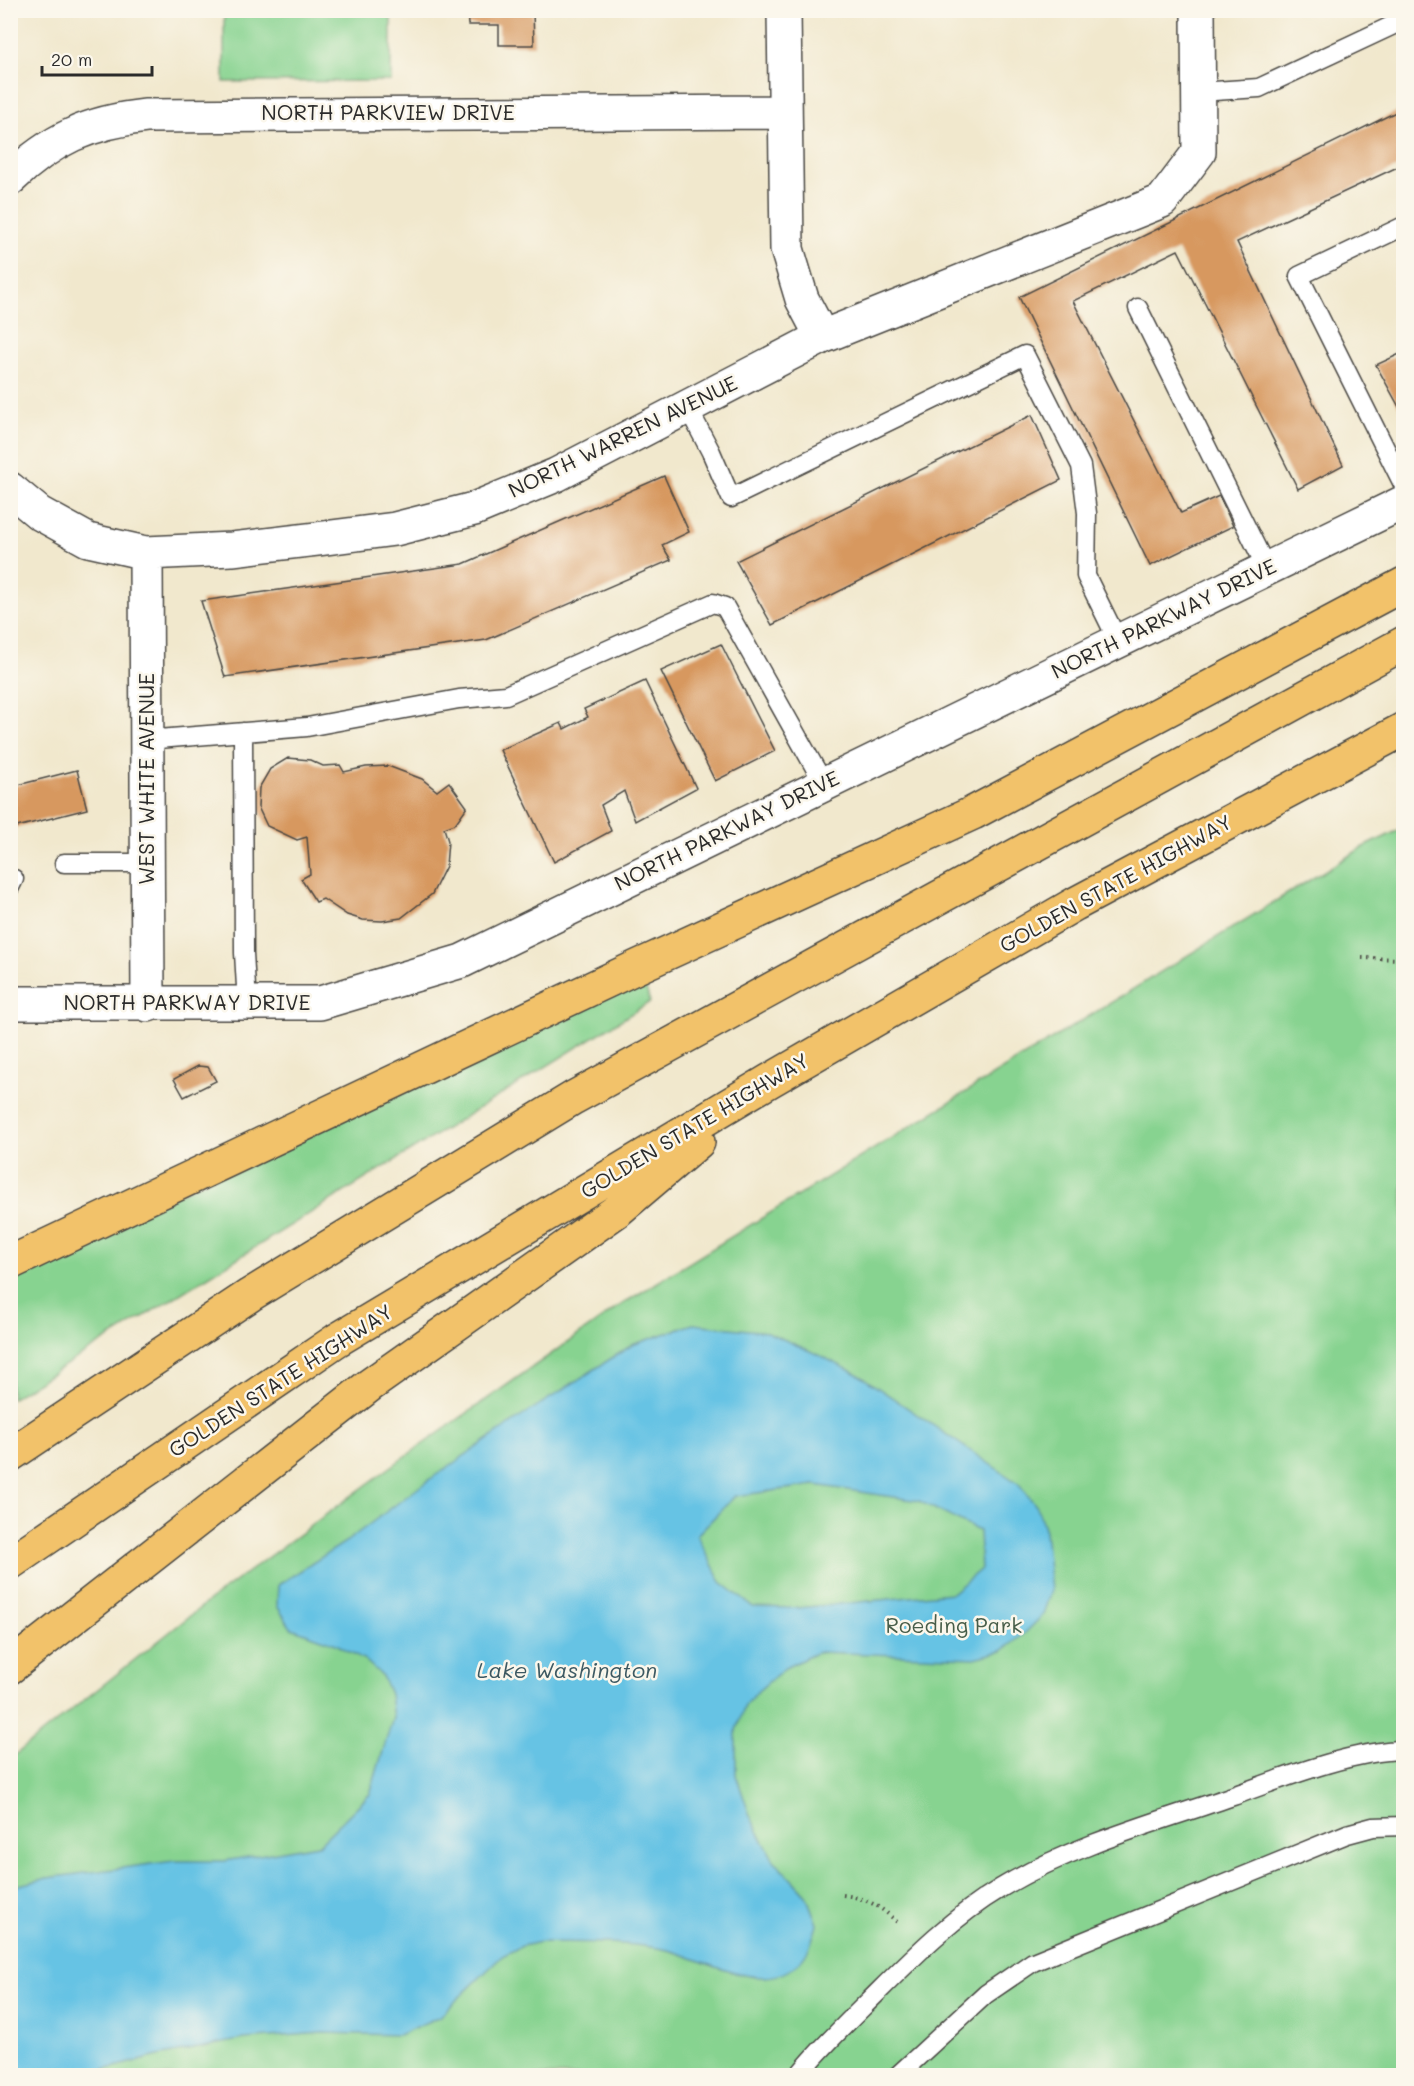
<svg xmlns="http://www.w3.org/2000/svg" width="1414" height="2086" viewBox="0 0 1414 2086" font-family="Mali,sans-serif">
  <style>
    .green { fill: #87d390; stroke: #597f5e; stroke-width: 1.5 }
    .water { fill: #66c3e4; stroke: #487788; stroke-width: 1.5; fill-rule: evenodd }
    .building { fill: #d7985f }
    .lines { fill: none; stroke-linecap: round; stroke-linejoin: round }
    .service-casing { stroke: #494743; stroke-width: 21 }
    .minor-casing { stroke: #494743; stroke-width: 36 }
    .motorway-casing { stroke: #494743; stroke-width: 36 }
    .path { stroke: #494743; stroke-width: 4; stroke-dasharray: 1.5 4.5; stroke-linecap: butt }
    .service { stroke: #fff; stroke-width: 18 }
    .minor { stroke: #fff; stroke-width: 33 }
    .motorway { stroke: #f2c26a; stroke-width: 33 }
    .labels { text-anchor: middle; stroke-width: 5; stroke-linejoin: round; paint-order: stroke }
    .street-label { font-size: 21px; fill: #2b2b2b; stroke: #fbf7ec }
    .park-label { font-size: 21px; fill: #475d49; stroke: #fbf7ec }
    .water-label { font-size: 22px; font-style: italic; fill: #3d5962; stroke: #fbf7ec }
  </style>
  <rect width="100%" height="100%" fill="#fbf7ec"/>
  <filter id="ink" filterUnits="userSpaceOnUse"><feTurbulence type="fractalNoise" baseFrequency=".0167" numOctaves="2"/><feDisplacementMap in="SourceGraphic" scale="12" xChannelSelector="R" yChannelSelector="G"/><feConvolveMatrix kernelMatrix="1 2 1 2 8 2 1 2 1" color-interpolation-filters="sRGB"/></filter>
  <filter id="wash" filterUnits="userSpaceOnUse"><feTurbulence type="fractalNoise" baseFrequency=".008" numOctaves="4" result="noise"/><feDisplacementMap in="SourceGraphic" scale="24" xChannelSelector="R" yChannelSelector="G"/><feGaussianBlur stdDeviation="1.35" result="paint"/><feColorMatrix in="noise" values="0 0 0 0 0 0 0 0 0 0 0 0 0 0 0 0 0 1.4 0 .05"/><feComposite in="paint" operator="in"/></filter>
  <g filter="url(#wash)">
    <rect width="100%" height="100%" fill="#f1e8cd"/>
    <!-- green -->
    <path class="green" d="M224 11H391V81L224 82Z
      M1403 828V2075L11 2076V1758L215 1596 403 1458 624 1303 1360 849Z
      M639 966 650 1002 11 1399V1277Z"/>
    <!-- water -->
    <path class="water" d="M693 1324 767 1332 819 1355 859 1375 1019 1484 1037 1507 1045 1531 1051 1590 1043 1615 1025 1633 1002 1651 975 1658 818 1652 785 1668 758 1691 745 1706 736 1730V1775L750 1816 773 1859 806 1895 817 1924C814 1933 812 1943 808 1950 777 2005 711 1961 668 1950 629 1941 580 1943 540 1942L522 1946 502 1956 440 2016 399 2035 322 2033 244 2039 158 2056 103 2070 93 2075H11V1887L47 1878 174 1861H224L318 1845 370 1794 393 1718 390 1694 382 1676 365 1660 336 1644 291 1628 277 1606 278 1585 347 1541 426 1482 531 1410 632 1345ZM815 1485 919 1501 979 1531 981 1569 952 1593 797 1608 753 1607 721 1582 697 1535 735 1496Z"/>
    <g id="blocks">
      <!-- building -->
      <path class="building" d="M467 10H533L534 45H499V25H468Z
        M1404 108V164L1237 242 1343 465 1298 489 1178 250 1073 301 1181 513 1219 496 1233 526 1150 566 1019 297Z
        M1404 352V416L1376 365Z
        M1032 415 1061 480 772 625 736 561Z
        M664 476 689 532 662 545 671 560 486 640 225 677 201 601 463 564Z
        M721 644 775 751 715 781 661 671Z
        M645 681 696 788 635 821 624 791 601 805 611 831 554 862 500 750 561 723 564 729 588 717 584 709Z
        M288 758 310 760 323 766 340 765 344 772 366 767 388 766 422 779 437 791 449 782 467 807 455 824 444 828 448 841 446 866 432 894 401 918 382 921 363 920 347 915 323 899 316 902 301 879 310 874 307 837 297 840 267 826 258 807 259 788 270 769Z
        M77 770 87 809 13 828 10 787Z
        M198 1066 208 1067 216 1081 184 1097 174 1079Z"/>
    </g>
  </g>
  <g filter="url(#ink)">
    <use href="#blocks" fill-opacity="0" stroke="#494743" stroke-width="1.5"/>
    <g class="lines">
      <!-- service casing -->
      <g class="service-casing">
        <path id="service" d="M1199 92 1259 88 1404 20
          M1404 226 1299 276 1404 486
          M1138 308 1267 569
          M688 408 711 452 731 498 1025 355 1081 466 1087 513 1086 576 1118 641
          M243 732 244 953 247 1004
          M146 740 307 727 459 699 506 695 713 603 725 607 824 784
          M64 863H147
          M10 887 14 879
          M798 2076C822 2046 850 2020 877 1993 915 1955 954 1916 1001 1888 1070 1846 1157 1822 1233 1796 1283 1778 1350 1751 1404 1750
          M897 2076 986 1994 1033 1962 1347 1834 1373 1827 1404 1826"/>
      </g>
      <!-- minor casing -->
      <g class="minor-casing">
        <path id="minor" d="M784 10 787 249 802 299 822 337
          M10 179C51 139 90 122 146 116L784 112
          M10 489 39 513 88 540 146 553 232 549 317 539 395 529 474 509 556 475 822 337 1162 201 1199 152 1198 10
          M146 553 148 1005
          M10 1003H320L462 961 1404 502"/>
      </g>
      <!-- motorway casing -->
      <g class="motorway-casing">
        <path id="motorway" d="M10 1263 639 966 973 813 1404 584
          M10 1455 250 1295 573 1098 1404 643
          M10 1563 337 1340 769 1081 1075 904 1404 729
          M10 1667 370 1385 618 1210 698 1142"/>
      </g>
      <!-- path -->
      <path class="path" d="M1362 958 1404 959
        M843 1895C867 1898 882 1907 899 1924"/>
      <!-- service -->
      <use href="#service" class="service"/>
      <!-- minor -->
      <use href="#minor" class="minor"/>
      <!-- motorway -->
      <use href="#motorway" class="motorway"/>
    </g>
  </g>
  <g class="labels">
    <!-- street labels -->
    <g class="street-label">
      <text x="388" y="120">NORTH PARKVIEW DRIVE</text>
      <text transform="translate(623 437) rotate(-26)" y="7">NORTH WARREN AVENUE</text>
      <text transform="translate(1164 619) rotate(-26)" y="7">NORTH PARKWAY DRIVE</text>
      <text transform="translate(147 779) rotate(-90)" y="7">WEST WHITE AVENUE</text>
      <text transform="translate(727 831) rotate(-26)" y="7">NORTH PARKWAY DRIVE</text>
      <text transform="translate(1116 884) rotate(-29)" y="7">GOLDEN STATE HIGHWAY</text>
      <text x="187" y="1010">NORTH PARKWAY DRIVE</text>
      <text transform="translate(695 1126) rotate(-31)" y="7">GOLDEN STATE HIGHWAY</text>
      <text transform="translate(281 1381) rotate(-33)" y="7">GOLDEN STATE HIGHWAY</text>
    </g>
    <!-- park labels -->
    <g class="park-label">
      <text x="954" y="1633">Roeding Park</text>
    </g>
    <!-- water labels -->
    <g class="water-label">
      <text x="567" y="1678">Lake Washington</text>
    </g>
  </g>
  <!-- margin -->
  <rect width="1414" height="2086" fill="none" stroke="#fbf7ec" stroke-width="36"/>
  <!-- scale -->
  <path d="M42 66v9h110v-9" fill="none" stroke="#2b2b2b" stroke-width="3"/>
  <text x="51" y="66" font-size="18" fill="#2b2b2b" stroke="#fbf7ec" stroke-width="4.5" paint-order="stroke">20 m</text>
</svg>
